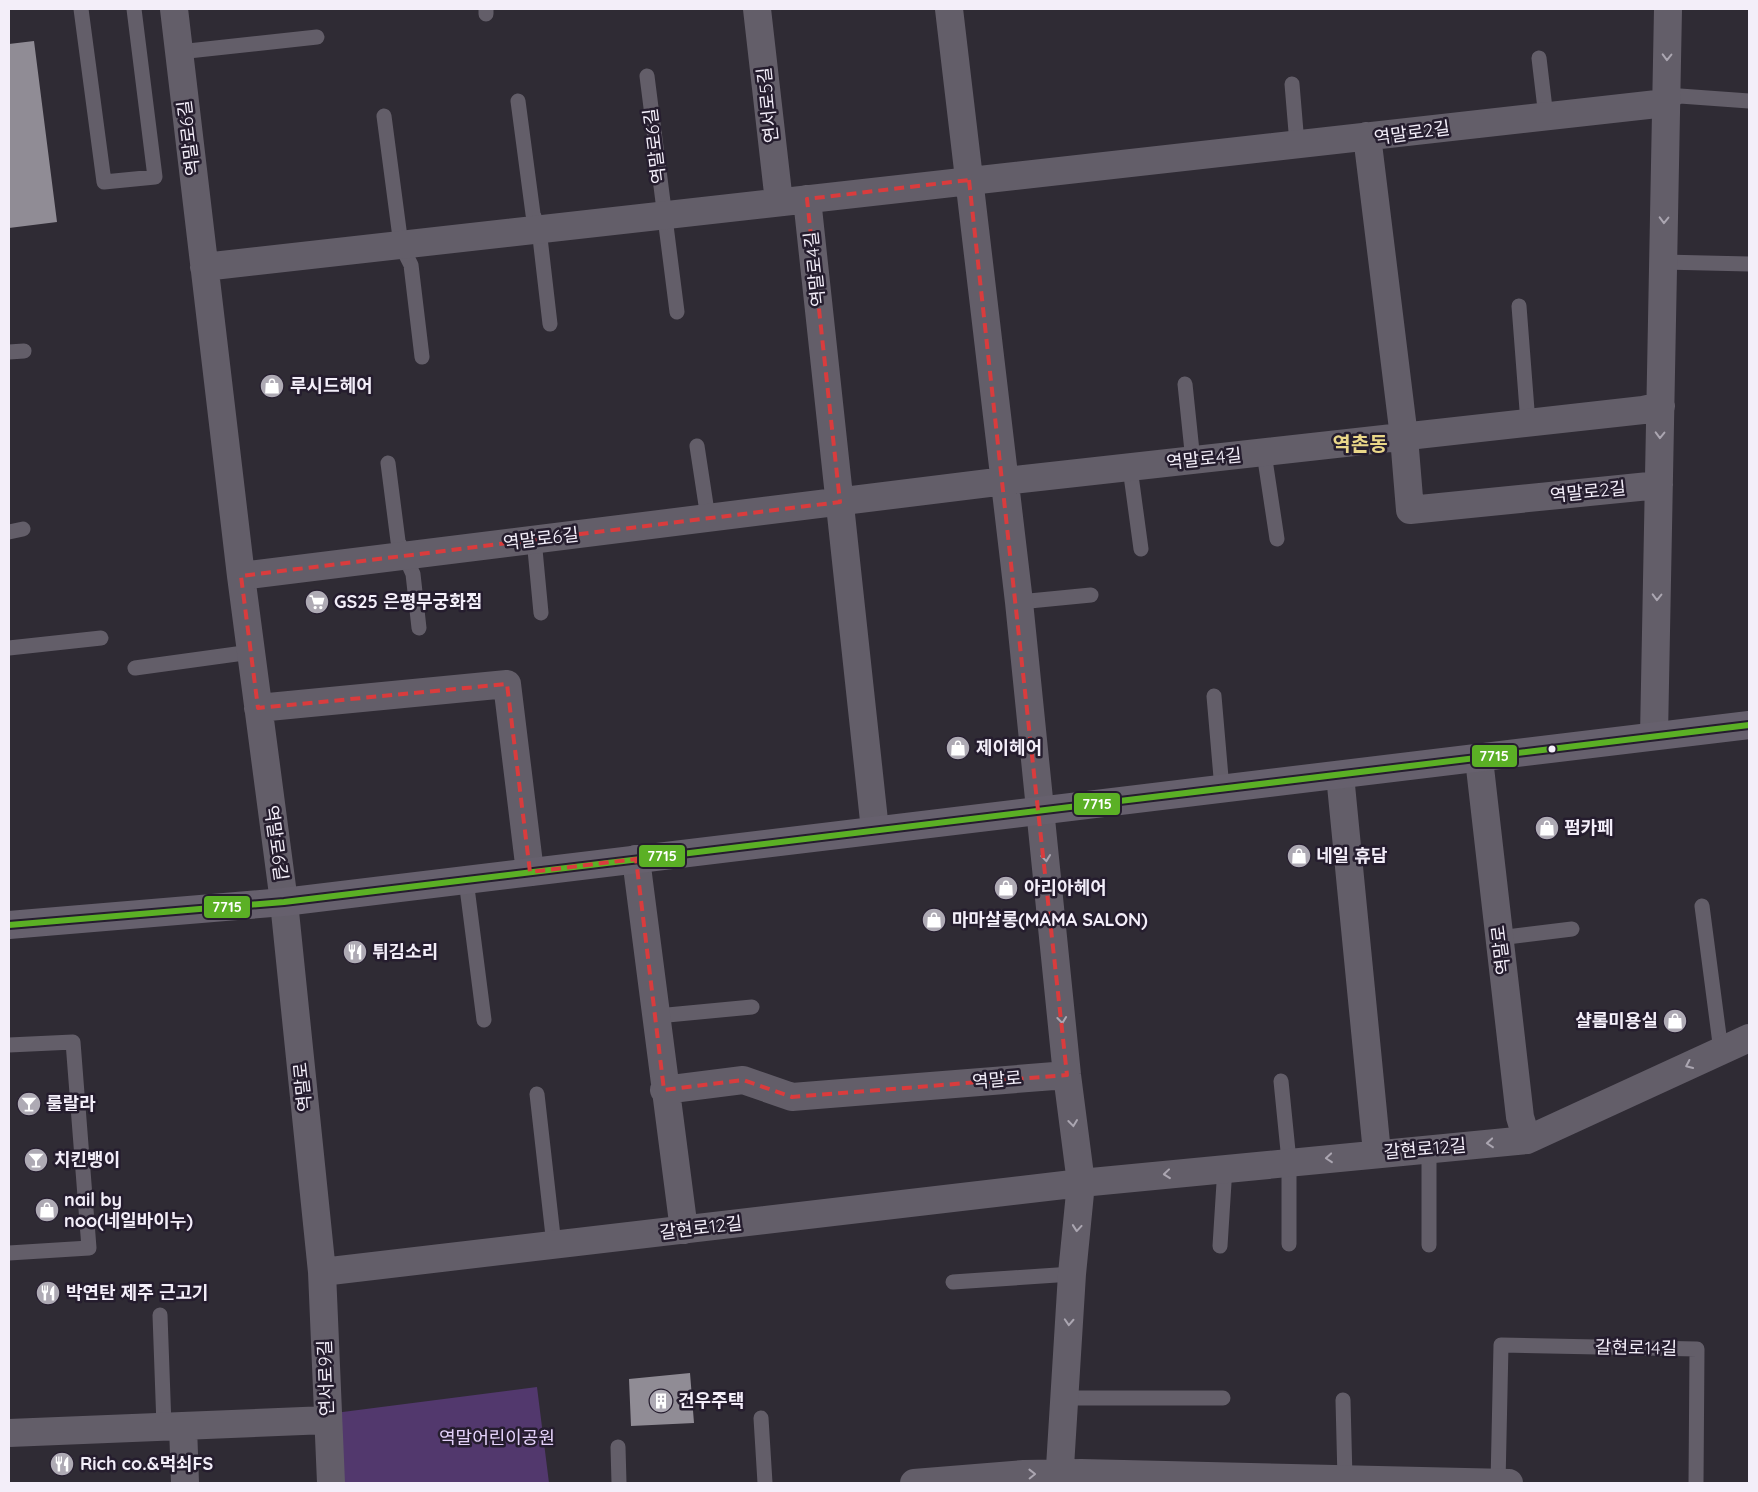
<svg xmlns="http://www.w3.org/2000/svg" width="1758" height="1492" viewBox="0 0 1758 1492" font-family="Quicksand,'Noto Sans KR',sans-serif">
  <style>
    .green { fill: #52386d }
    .building { fill: #908c95 }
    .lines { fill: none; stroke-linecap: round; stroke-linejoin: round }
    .lane { stroke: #635e69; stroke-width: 15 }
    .street { stroke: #635e69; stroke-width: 28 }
    .secondary { stroke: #66606d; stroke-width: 28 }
    .bus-1-casing { stroke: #251d2e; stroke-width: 10 }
    .bus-1 { stroke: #5bb025; stroke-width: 6 }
    .oneway { stroke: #aba6b1 }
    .marked { fill: none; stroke: #d93c3d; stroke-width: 4; stroke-dasharray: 10 6; stroke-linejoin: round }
    .bus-dot { fill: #f3eef9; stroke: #251d2e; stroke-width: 2 }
    .labels { text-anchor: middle; stroke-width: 5; stroke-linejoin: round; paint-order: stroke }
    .street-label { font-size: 18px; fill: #f3eef9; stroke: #251d2e }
    .poi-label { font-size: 18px; font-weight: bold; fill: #f3eef9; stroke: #251d2e; text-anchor: start }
    .park-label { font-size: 18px; fill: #e5d3fb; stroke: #251d2e }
    .quarter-label { font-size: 20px; font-weight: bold; fill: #ead789; stroke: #251d2e }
    .line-badge { stroke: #251d2e; stroke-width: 2 }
    .badge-label { font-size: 14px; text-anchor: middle; font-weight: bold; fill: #fff }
  </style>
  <rect width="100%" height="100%" fill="#2f2b34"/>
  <!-- green -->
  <path class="green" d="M537 1387 549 1483H331L327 1414Z"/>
  <!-- building -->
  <path class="building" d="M34 41 57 222 9 228V44Z
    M690 1373 694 1423 631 1426 629 1379Z"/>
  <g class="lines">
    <!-- lane -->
    <path class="lane" d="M81 9 104 182 155 177 134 9
      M486 9V14
      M179 52 317 37
      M1539 58 1546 117
      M647 76 677 312
      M1292 84 1297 144
      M518 101 533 214 539 229 550 324
      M1666 103 1680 96 1749 101
      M384 116 401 245 411 265 422 357
      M1663 262 1749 264
      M1519 306 1528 423
      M9 352 24 351
      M1185 384 1193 461
      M697 446 708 518
      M1264 453 1277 539
      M388 463 398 541 413 574 419 628
      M1130 468 1141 549
      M9 532 23 529
      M534 539 541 613
      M1019 602 1091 595
      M9 648 101 638
      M135 668 251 652
      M1214 696 1222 789
      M466 880 484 1020
      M1702 906 1721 1051
      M1499 938 1572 929
      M657 1016 752 1007
      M9 1045 73 1042 89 1248 9 1253
      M1281 1081 1289 1161V1244
      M537 1094 554 1245
      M1429 1149V1245
      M1220 1246 1225 1167
      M953 1282 1072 1274
      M160 1315 164 1426
      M1065 1398H1223
      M1343 1400 1345 1479
      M761 1418 765 1483
      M618 1447 619 1483
      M1498 1483 1501 1345 1697 1349 1696 1483"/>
    <!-- street -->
    <path class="street" d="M174 9 241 576 284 902 322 1272 331 1483
      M757 9 779 202
      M949 9 1019 602 1067 1075 1081 1183 1072 1274 1059 1483
      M1367 136 1404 437 1410 510 1659 485
      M807 199 875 830
      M204 267 1666 103
      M241 576 1005 481 1643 410 1661 406
      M258 708 507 684 530 872
      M1654 736 1668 9
      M1479 759 1520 1117 1527 1140
      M1340 775 1377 1153
      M636 859 684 1230
      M664 1090 743 1080 792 1097 1067 1075
      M322 1272 1081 1183 1527 1140 1749 1038
      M183 1426 185 1483
      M9 1433 327 1420
      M914 1483 1024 1474 1081 1473 1509 1483"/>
    <!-- secondary -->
    <path class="secondary" d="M9 925 284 902 1749 725"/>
    <!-- bus-1 casing -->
    <g class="bus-1-casing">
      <path id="bus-1" d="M9 925 284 902 1749 725"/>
    </g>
    <!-- bus-1 -->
    <use href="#bus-1" class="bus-1"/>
  </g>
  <!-- one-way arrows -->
  <defs><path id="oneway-chevron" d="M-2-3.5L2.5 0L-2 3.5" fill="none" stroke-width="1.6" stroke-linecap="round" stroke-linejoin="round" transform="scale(1.25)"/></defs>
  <g class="oneway">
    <use href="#oneway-chevron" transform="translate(1667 57) rotate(91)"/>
    <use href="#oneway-chevron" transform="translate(1664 220) rotate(91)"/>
    <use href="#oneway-chevron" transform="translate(1660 435) rotate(91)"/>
    <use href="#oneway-chevron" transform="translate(1657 597) rotate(91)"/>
    <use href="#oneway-chevron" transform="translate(1046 858) rotate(84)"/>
    <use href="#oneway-chevron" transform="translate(1062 1020) rotate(84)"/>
    <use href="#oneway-chevron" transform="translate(1689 1065) rotate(155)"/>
    <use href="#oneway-chevron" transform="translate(1073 1123) rotate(83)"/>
    <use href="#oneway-chevron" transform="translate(1490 1143) rotate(175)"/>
    <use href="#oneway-chevron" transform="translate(1329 1158) rotate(175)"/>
    <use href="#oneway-chevron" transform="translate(1167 1174) rotate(174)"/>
    <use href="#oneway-chevron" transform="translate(1077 1228) rotate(95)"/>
    <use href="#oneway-chevron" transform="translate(1069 1322) rotate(93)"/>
    <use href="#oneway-chevron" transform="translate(1032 1474) rotate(-1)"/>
  </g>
  <!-- marked area -->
  <path class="marked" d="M969 180 1067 1075 792 1097 743 1080 664 1090 636 859 530 872 507 684 258 708 241 576 840 502 807 199Z"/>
  <!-- icons -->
  <defs>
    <g id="shop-disc" transform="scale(1.25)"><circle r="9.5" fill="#aeaab4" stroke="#251d2e"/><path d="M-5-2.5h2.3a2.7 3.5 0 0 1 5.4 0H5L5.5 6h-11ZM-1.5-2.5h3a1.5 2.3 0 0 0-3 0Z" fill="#fff"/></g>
    <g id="supermarket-disc" transform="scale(1.25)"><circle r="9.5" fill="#aeaab4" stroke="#251d2e"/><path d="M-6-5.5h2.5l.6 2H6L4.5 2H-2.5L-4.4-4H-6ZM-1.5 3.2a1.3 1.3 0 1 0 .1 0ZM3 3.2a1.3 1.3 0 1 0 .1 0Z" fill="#fff"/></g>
    <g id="restaurant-disc" transform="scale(1.25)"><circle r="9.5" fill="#aeaab4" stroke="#251d2e"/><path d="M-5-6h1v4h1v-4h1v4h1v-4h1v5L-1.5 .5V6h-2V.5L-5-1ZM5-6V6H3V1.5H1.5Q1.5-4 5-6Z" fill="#fff"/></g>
    <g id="bar-disc" transform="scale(1.25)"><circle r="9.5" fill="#aeaab4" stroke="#251d2e"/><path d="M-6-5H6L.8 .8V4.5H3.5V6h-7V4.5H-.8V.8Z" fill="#fff"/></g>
    <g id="building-disc" transform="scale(1.25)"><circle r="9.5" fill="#aeaab4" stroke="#251d2e"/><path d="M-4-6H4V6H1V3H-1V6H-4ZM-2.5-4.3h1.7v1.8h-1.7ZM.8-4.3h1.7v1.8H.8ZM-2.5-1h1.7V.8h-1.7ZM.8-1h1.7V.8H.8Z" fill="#fff"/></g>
  </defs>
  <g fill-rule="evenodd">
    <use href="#shop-disc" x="272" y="386"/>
    <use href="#supermarket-disc" x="317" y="602"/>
    <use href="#shop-disc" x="958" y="748"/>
    <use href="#shop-disc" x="1547" y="828"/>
    <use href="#shop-disc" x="1299" y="856"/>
    <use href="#shop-disc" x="1006" y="888"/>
    <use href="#shop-disc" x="934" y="920"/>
    <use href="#restaurant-disc" x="355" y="952"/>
    <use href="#shop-disc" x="1675" y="1021"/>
    <use href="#bar-disc" x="29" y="1104"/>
    <use href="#bar-disc" x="36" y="1160"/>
    <use href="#shop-disc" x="47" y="1210"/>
    <use href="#restaurant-disc" x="48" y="1293"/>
    <use href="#building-disc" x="661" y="1401"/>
    <use href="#restaurant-disc" x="62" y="1464"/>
  </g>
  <!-- markers -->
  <circle class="bus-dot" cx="1552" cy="749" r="4.5"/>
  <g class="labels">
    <!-- street labels -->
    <g class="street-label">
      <text transform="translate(768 105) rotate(-96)" y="6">연서로5길</text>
      <text transform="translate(1412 133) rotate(-8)" y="6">역말로2길</text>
      <text transform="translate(189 138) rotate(-97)" y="6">역말로6길</text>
      <text transform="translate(655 146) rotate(-97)" y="6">역말로6길</text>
      <text transform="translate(815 269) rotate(-96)" y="6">역말로4길</text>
      <text transform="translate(1204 459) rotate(-6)" y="6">역말로4길</text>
      <text transform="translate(1588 492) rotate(-6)" y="6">역말로2길</text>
      <text transform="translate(541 539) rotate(-7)" y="6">역말로6길</text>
      <text transform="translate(276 843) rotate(82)" y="6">역말로6길</text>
      <text transform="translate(1501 950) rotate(-97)" y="6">역말로</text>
      <text transform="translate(997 1080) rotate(-5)" y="6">역말로</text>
      <text transform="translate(303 1087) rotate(-96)" y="6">역말로</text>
      <text transform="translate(1425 1149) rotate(-5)" y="6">갈현로12길</text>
      <text transform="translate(701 1228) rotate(-7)" y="6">갈현로12길</text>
      <text transform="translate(1636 1348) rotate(1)" y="6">갈현로14길</text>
      <text transform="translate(326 1378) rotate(-92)" y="6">연서로9길</text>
    </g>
    <!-- poi labels -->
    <g class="poi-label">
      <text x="290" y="392">루시드헤어</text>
      <text x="334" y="608">GS25 은평무궁화점</text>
      <text x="976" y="754">제이헤어</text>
      <text x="1564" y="834">펌카페</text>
      <text x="1316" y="862">네일 휴담</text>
      <text x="1024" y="894">아리아헤어</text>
      <text x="952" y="926">마마살롱(MAMA SALON)</text>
      <text x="372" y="958">튀김소리</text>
      <text x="1658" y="1027" text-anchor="end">샬롬미용실</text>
      <text x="46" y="1110">룰랄라</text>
      <text x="54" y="1166">치킨뱅이</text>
      <text x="64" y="1206">nail by<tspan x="64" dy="21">noo(네일바이누)</tspan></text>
      <text x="66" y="1299">박연탄 제주 근고기</text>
      <text x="678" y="1407">건우주택</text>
      <text x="80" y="1470">Rich co.&amp;먹쇠FS</text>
    </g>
    <!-- park labels -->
    <g class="park-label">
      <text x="497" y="1444">역말어린이공원</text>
    </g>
    <!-- quarter labels -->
    <g class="quarter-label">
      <text x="1360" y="451">역촌동</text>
    </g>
  </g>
  <g class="line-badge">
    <rect x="1471" y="744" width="47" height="24" rx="5" fill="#5bb025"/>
    <rect x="1073" y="792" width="48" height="24" rx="5" fill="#5bb025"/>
    <rect x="638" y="844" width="48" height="24" rx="5" fill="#5bb025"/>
    <rect x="203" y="895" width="48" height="24" rx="5" fill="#5bb025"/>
  </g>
  <g class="badge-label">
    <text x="1494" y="761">7715</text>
    <text x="1097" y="809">7715</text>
    <text x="662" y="861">7715</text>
    <text x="227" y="912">7715</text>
  </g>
  <!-- border -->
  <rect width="1758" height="1492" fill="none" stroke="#f3eef9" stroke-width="20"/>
</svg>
